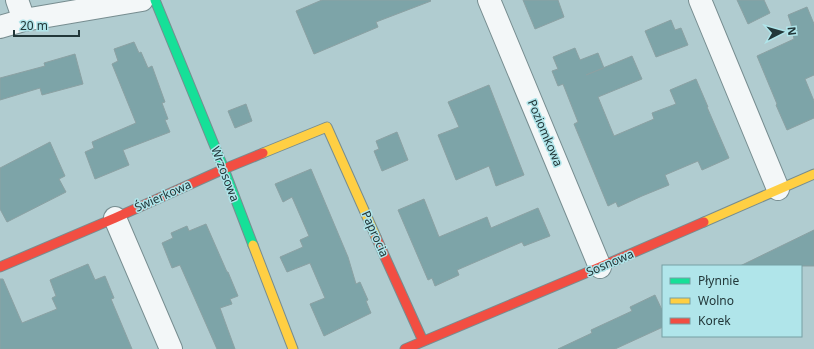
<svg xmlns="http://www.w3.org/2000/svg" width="814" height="349" viewBox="0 0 814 349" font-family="'Noto Sans',sans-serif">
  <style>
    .building { fill: #7da4a8; stroke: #8ba1a3 }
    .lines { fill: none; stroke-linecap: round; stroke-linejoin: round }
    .street-casing { stroke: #778d90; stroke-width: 24 }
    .fast-casing { stroke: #778d90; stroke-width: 11 }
    .slow-casing { stroke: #778d90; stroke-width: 11 }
    .jam-casing { stroke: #778d90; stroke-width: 11 }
    .street { stroke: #f3f7f8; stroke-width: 22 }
    .fast { stroke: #16e098; stroke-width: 9 }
    .slow { stroke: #ffcf43; stroke-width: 9 }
    .jam { stroke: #f24e42; stroke-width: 9 }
    .labels { text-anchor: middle; stroke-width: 3; stroke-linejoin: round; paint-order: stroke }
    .street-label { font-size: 12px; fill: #223739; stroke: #b0e5ea }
  </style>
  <rect width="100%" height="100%" fill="#b0ccd0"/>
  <!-- building -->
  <path class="building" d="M322 0H430L431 1 376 22 378 27 314 54 296 11Z
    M523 0H558L564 17 535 29Z
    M737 0H764L770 13 748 24Z
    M807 7 814 24V75L805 79 814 101V118L787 130 776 105 777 104 757 56 794 39 791 24 788 15Z
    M671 20 675 30 681 28 688 45 656 57 645 31Z
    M134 42 139 53 141 52 148 68 152 66 165 102 162 103 168 119 165 120 170 132 123 150 129 165 95 179 85 152 94 148 92 142 136 123 112 64 118 61 114 49Z
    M575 48 580 60 598 53 604 68 586 75 632 56 642 79 598 97 614 136 654 119 652 113 676 104 670 90 696 79 708 107H707L729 158 702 170 698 161 665 175 669 185 642 196 618 207 616 202 608 206 574 124 578 122 563 84 558 86 552 71 558 69 553 57Z
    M75 54 83 84 42 95 40 88 0 100V78L45 66 44 63Z
    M489 85 524 175 496 186 489 166 456 180 438 135 459 127 448 102Z
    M246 104 252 121 235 128 228 111Z
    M397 132 408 160 382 171 374 151 379 149 376 141Z
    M50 142 65 176 59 179 66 192 7 222 0 209V168Z
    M311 169 348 257 356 284 360 282 368 300 366 301 371 313 324 336 310 304 325 298 310 263 287 272 280 257 303 247 300 240 309 236 292 197 283 202 275 184Z
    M424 199 439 237 487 217 491 228 538 208 550 236 524 246 522 242 457 270 459 275 435 286 432 278 428 280 398 210Z
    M206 224 227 272H228L238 296 230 299 232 304 220 308 235 349H217L180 265 172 268 162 243 173 238 171 233 187 226 189 231Z
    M814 230V266H740Z
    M88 264 95 280 105 276 114 298 111 299 132 349H0V279H3L22 323 57 309 52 298 56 296 50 280Z
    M655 295 663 312V327L615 349H558L592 333 591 330 632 311 630 307Z"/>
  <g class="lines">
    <!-- street casing -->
    <g class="street-casing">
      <path id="street" d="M17 0 24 20
        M489 0 600 267
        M700 0 778 189
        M0 27 24 20 142 0
        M115 218 171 349"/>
    </g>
    <!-- fast casing -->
    <g class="fast-casing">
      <path id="fast" d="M155 0 224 169 253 245"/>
    </g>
    <!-- slow casing -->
    <g class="slow-casing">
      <path id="slow" d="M263 153 327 127 376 237
        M704 222 814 174
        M253 245 293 349"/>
    </g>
    <!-- jam casing -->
    <g class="jam-casing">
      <path id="jam" d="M376 237 423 341
        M0 267 115 218 224 169 263 153
        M405 349 600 267 704 222"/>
    </g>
    <!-- street -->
    <use href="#street" class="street"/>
    <!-- fast -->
    <use href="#fast" class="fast"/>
    <!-- slow -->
    <use href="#slow" class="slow"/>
    <!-- jam -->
    <use href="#jam" class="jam"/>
  </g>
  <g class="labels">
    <!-- street labels -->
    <g class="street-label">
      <text transform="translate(545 133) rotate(67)" y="4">Poziomkowa</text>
      <text transform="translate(225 174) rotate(69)" y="4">Wrzosowa</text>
      <text transform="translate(163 196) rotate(-24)" y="4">Świerkowa</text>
      <text transform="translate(375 234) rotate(66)" y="4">Paprocia</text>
      <text transform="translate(610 263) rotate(-23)" y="4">Sosnowa</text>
    </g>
  </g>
  <!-- legend -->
  <rect x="662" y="265" width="140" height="72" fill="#b0e5ea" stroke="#779fa3"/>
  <rect x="670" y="278" width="20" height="6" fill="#16e098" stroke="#779fa3"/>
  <text x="698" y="285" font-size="12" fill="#223739">Płynnie</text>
  <rect x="670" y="298" width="20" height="6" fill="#ffcf43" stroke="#779fa3"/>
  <text x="698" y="305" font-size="12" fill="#223739">Wolno</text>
  <rect x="670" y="318" width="20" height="6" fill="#f24e42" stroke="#779fa3"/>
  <text x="698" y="325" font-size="12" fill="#223739">Korek</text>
  <!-- north arrow -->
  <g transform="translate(782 32) rotate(84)" stroke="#b0e5ea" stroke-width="3" paint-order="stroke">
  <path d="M0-3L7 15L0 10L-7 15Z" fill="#223739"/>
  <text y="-6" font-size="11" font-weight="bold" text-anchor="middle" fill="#223739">N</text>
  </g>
  <!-- scale -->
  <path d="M14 30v6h65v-6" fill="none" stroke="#223739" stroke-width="2"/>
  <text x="20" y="30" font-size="12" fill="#223739" stroke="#b0e5ea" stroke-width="3" paint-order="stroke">20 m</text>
</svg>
